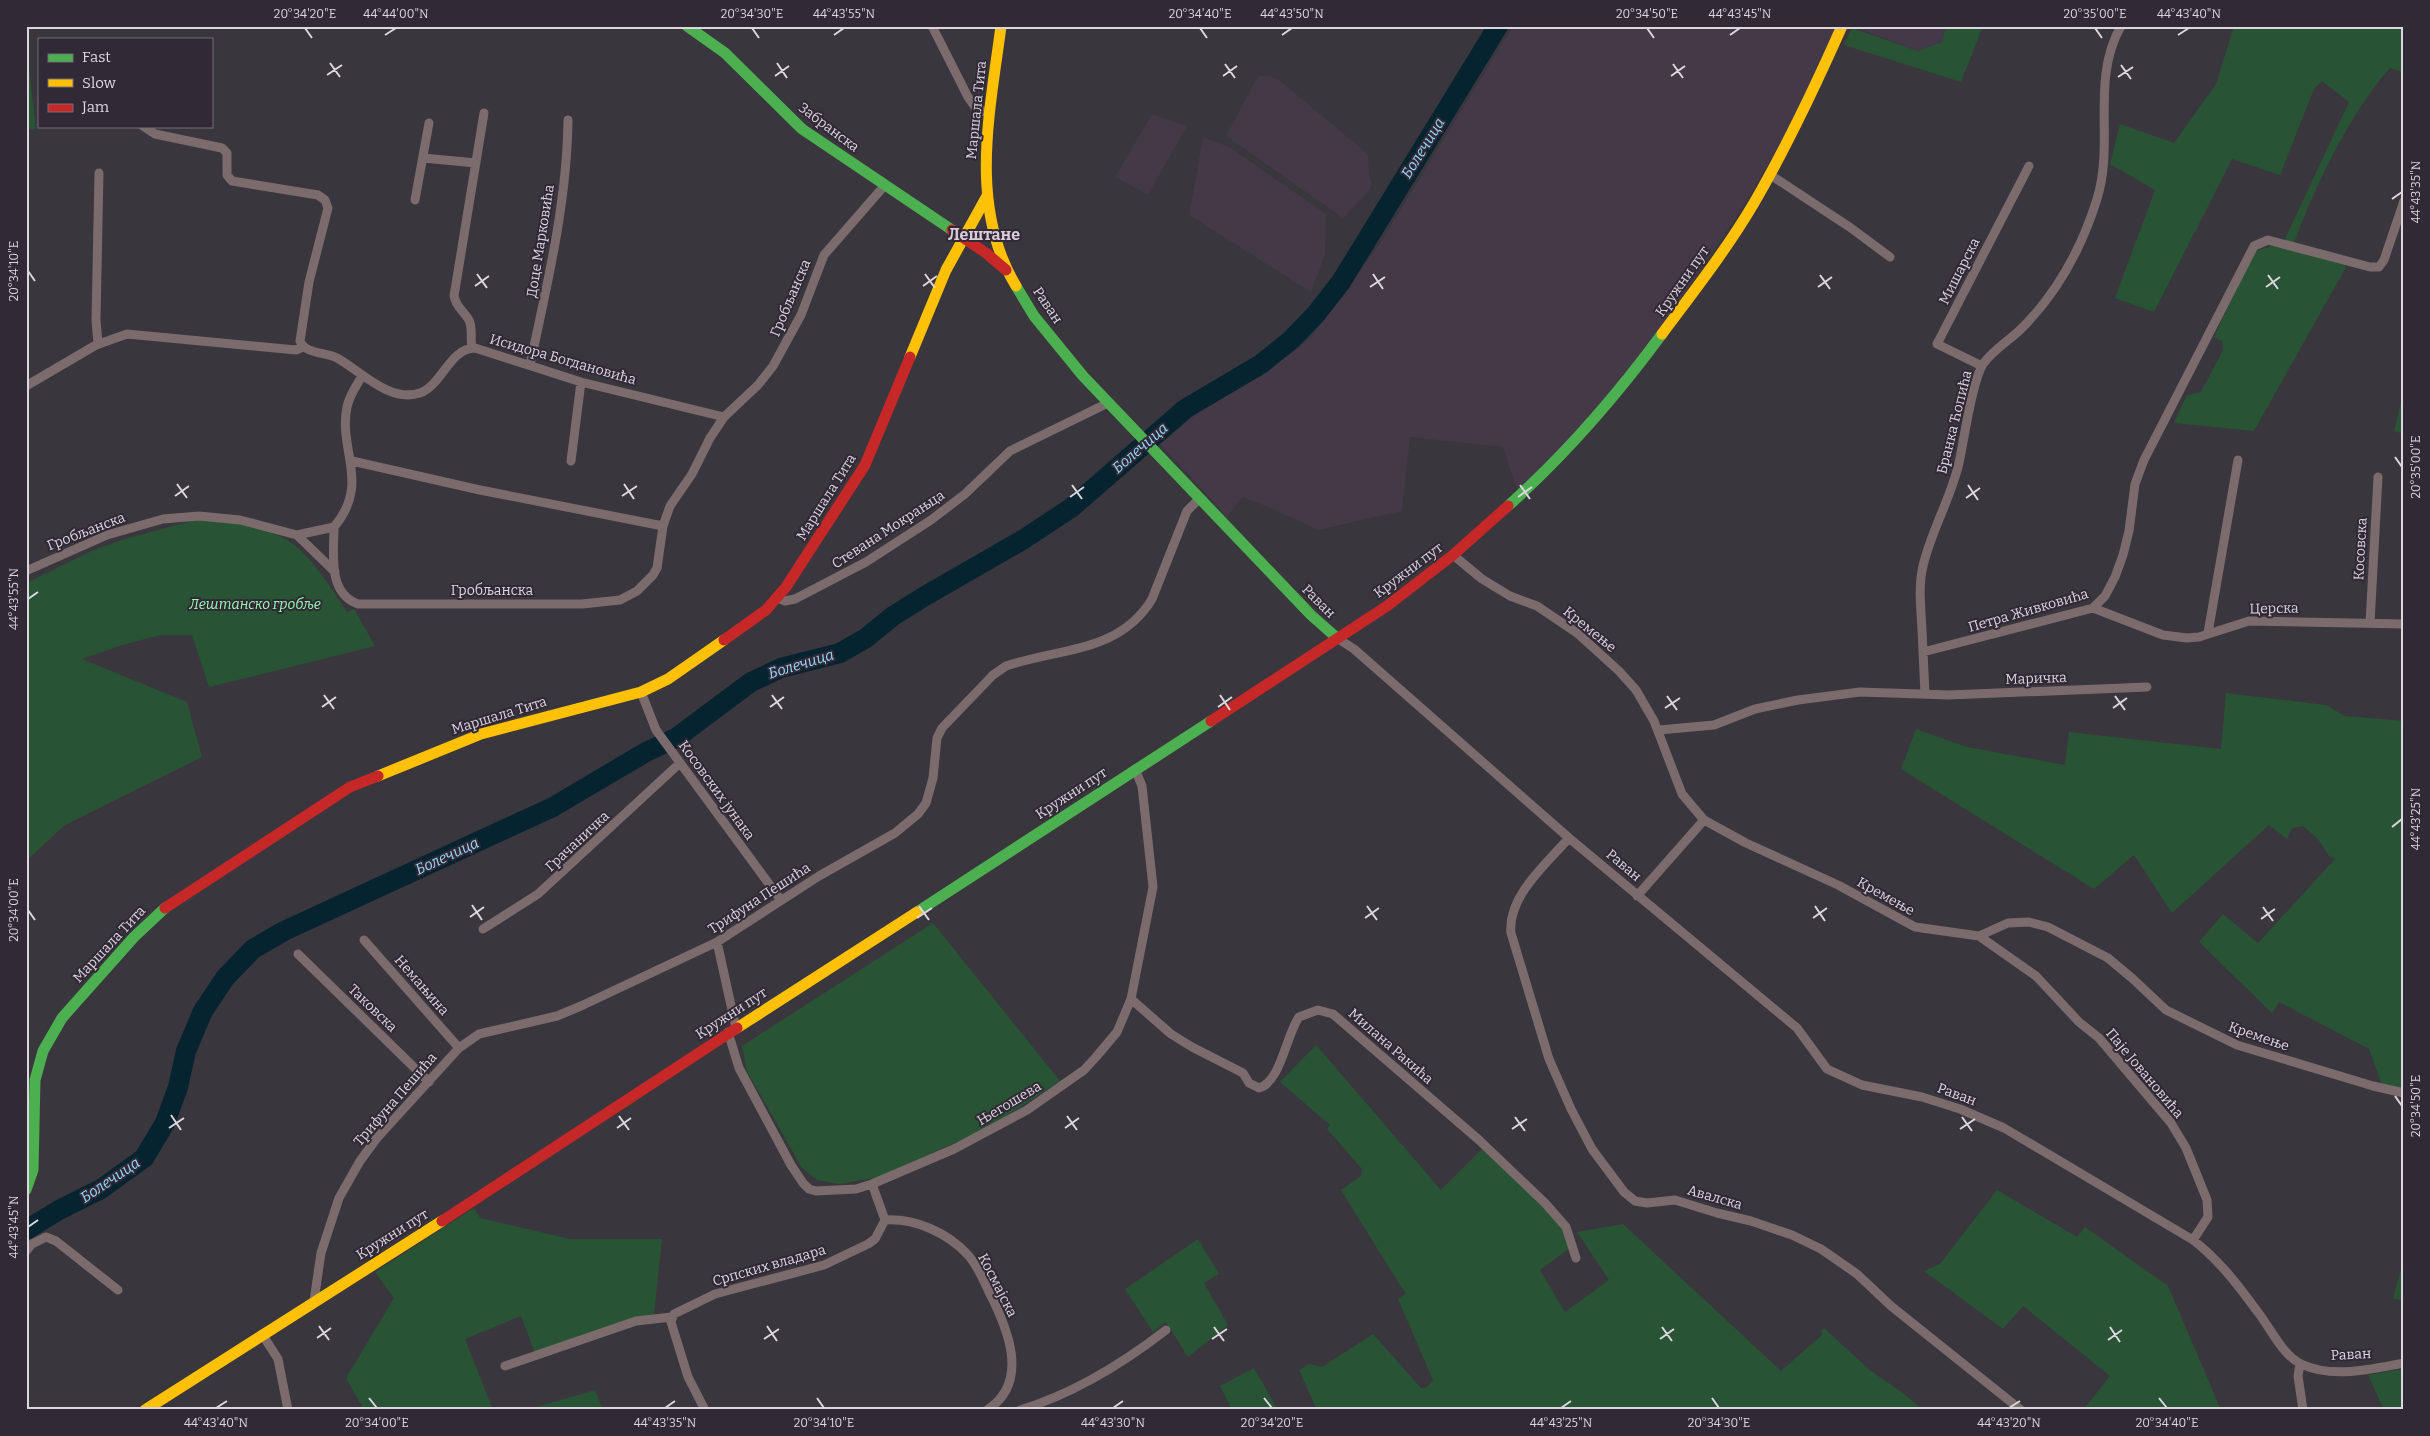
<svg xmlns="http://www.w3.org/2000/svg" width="2430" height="1436" viewBox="0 0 2430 1436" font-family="Bitter,serif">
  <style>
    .built { fill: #443949 }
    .industrial { fill: #443947 }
    .green { fill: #295335 }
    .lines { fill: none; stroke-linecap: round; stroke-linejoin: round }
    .river { stroke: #062330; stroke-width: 20 }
    .street { stroke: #7b6b6c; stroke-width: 9 }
    .fast { stroke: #4caf50; stroke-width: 11 }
    .slow { stroke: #ffc107; stroke-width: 11 }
    .jam { stroke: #c62828; stroke-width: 11 }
    .ticks { fill: none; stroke: #dcd6de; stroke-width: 2 }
    .labels { text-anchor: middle; stroke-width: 4; stroke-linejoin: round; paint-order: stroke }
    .street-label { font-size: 14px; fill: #dcd6de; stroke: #312935 }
    .park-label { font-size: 14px; font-style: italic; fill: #95fdb0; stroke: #312935 }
    .water-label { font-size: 15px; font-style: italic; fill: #93d9fd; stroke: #312935 }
    .quarter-label { font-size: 16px; font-weight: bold; fill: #d8cddd; stroke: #312935 }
    .neatline { fill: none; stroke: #dcd6de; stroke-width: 2 }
    .ticks-label { font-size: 12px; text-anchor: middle; fill: #dcd6de }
  </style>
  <rect width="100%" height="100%" fill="#3a363d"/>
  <!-- built -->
  <path class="built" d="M1852 26H1946L1942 42 1918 51Z"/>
  <!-- industrial -->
  <path class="industrial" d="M1513 26H1836L1829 45 1785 136 1740 212 1657 334 1579 434 1519 496 1503 447 1410 437 1402 511 1318 530 1271 508 1242 497 1227 517 1160 444 1200 411 1263 375 1311 337 1379 245Z
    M1258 76H1270L1279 80 1368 154 1369 175 1372 184 1367 193 1343 218 1226 136Z
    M1152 114 1187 126 1148 195 1115 177Z
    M1203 137 1229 147 1326 214 1325 255 1311 292 1189 215Z"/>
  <!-- green -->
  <path class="green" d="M1946 26H1983L1961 82 1844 45 1852 28 1918 51 1942 42Z
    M2234 26H2404V73L2390 68C2350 113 2315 186 2294 243L2284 241 2349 102 2322 81 2314 89 2280 175 2232 159 2154 312 2115 298 2155 190 2110 164 2120 124 2174 143 2216 84Z
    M26 42 36 129 26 130Z
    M2275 245 2345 263V269L2254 431 2174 423 2187 395 2201 392 2223 350 2222 341 2214 337 2253 252Z
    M2404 390V434L2394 431Z
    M196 520C223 520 266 526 289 541 310 554 333 591 347 612L354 609 375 646 209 687 192 635H161L122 645 82 659 187 702 202 757 65 825 26 861V583L94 550 128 538Z
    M2226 693 2326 705 2345 716 2404 721V1089L2382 1085 2369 1049 2279 1002 2272 1013 2199 942 2223 914 2258 943 2335 859 2329 856 2318 839 2303 826 2292 828 2287 839 2269 825 2172 913 2134 855 2094 889 1901 769 1916 729 1967 747 2065 765 2069 732 2221 749Z
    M933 923 1060 1081 990 1127 879 1177 839 1184 817 1180 802 1168 747 1071 742 1046Z
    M1316 1045 1441 1190 1483 1148 1543 1204 1563 1228 1570 1248 1540 1270 1565 1312 1609 1280 1577 1232 1623 1224 1781 1371 1822 1335 1821 1331 1824 1328 1871 1371 1903 1393 1923 1410H1908L1906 1407 1890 1410H1317L1299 1370 1309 1364 1322 1367 1373 1334 1421 1388 1427 1387 1433 1380 1398 1299 1406 1293 1398 1282 1341 1190 1361 1176 1362 1169 1327 1129 1330 1125 1280 1082Z
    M1997 1190 2077 1237 2085 1227 2168 1286 2221 1410H2083L2110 1376 2023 1306 2003 1329 1924 1271 1940 1264Z
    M474 1208 480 1218 570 1239H662L654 1314 535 1353 521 1316 465 1339 493 1410H364L346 1378 394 1298 375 1272Z
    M1198 1239 1219 1274 1204 1283 1228 1325 1188 1357 1166 1322 1153 1332 1125 1289Z
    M2404 1259V1301L2393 1298Z
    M1254 1368 1278 1410H1232L1220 1386Z
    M2404 1369V1410H2384L2368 1375Z
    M595 1390 603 1410H526Z"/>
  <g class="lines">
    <!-- river -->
    <path class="river" d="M26 1230 59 1210 101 1189 144 1158 165 1123 178 1087 186 1051 203 1011 225 978 253 949 284 931 553 807 646 752 676 738 751 682 781 668 840 653 866 638 893 616 925 596 1024 539 1071 508 1185 409 1261 364 1291 340 1316 314 1341 282 1498 26"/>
    <!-- street -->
    <path class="street" d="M932 26 968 97 975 107 989 114
      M143 126 155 134 222 148 227 153V175L232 181 318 195 325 200 328 208 309 282 300 341C305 354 325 352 337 358 361 371 389 403 420 393 442 385 450 348 475 348L581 382 724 417
      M423 158 476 163
      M1769 174 1851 228 1890 257
      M415 200 429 123
      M98 344 96 320 99 173
      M472 348C470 339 473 328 469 320 463 310 457 309 454 296L484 113
      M530 365C547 285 567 203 568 120
      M1982 366 1937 344 2029 166
      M26 386 96 345 127 334 296 350 303 347
      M352 461 480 490 663 526
      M571 461 581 382
      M334 527C334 553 327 593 358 604H582L620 600 637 591 653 575 657 568 663 526 670 506 692 474 710 438 724 417 758 385 773 366 801 315 824 255 885 185
      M297 535 335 572
      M1453 555 1482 579 1510 596 1537 606 1577 633 1619 671 1636 690 1654 721 1682 794 1704 820 1746 843 1838 885 1915 927 1979 936 2008 923 2029 922 2048 927 2108 958 2133 979 2166 1010 2237 1045 2373 1086 2404 1093
      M26 571 107 535 163 519 199 516 240 520 297 535 334 527C371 483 338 451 347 407 349 396 356 386 362 376
      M778 598 785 601 795 599 866 562 931 520 965 494 1010 451 1108 403
      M2093 608 2163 635 2187 638 2199 637 2249 621 2404 624
      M2370 623 2378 477
      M2208 633 2238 460
      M1337 638 1354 649 1569 838 1797 1028 1827 1069 1862 1085 1922 1097 1960 1109 2004 1128 2193 1240C2219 1260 2238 1285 2257 1311 2270 1327 2282 1355 2301 1364 2333 1379 2371 1369 2404 1363
      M1923 652 2093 608 2105 596 2115 577 2123 555 2129 531 2135 484 2144 460 2254 246 2268 240 2370 267H2379L2384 260 2404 201
      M641 692 656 730 780 899
      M1925 694C1924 673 1923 651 1922 630 1921 609 1918 587 1923 566 1931 531 1951 498 1959 463 1964 440 1972 382 1983 364 1993 350 2010 340 2022 328 2057 293 2082 247 2097 199 2115 141 2090 81 2121 26
      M1659 730 1714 725 1755 709 1798 700 1860 692 1949 695 2147 687
      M1569 838C1547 863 1507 897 1511 933L1549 1059 1571 1109 1592 1149 1624 1192 1635 1201 1647 1203 1675 1200 1717 1213 1751 1221 1792 1235 1821 1249 1857 1274 1891 1306 2021 1410
      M1637 896 1704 820
      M483 929 538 894 680 763
      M1979 936 2036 976 2079 1022 2099 1038 2171 1123 2186 1148 2207 1200 2208 1217 2193 1240
      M364 940 459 1048
      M717 942 736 1028
      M298 954 429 1082
      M1131 999 1171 1034 1192 1047 1243 1073 1249 1083 1259 1088C1281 1082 1286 1035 1299 1017L1318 1010 1333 1014 1479 1140 1545 1203 1566 1227 1576 1258
      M728 1032 739 1068 791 1165 803 1183 809 1189 816 1191 856 1189 872 1184 954 1149 1027 1110 1084 1070 1096 1057 1117 1032 1131 999 1153 887 1142 786 1135 769
      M885 1220C915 1218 948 1233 968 1255 977 1265 983 1279 989 1292 1007 1327 1031 1382 987 1410
      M26 1251 32 1244 46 1237 56 1241 118 1290
      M314 1301 321 1253 339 1198 360 1161 377 1138 459 1048 479 1034 557 1016 581 1006 717 942 819 876 895 833 918 814 926 803 933 778 937 738 942 728 993 675 1006 666C1058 648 1120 653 1152 599L1187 511 1199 499
      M262 1334 278 1359 288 1410
      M2300 1364 2298 1376 2303 1410
      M505 1366 636 1321 672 1317
      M705 1410 688 1377 671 1322 674 1314 715 1294 824 1265 868 1244 875 1239 885 1220 872 1184
      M1020 1410C1073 1394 1122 1364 1166 1330"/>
    <!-- fast -->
    <path class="fast" d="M687 26 725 53 802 129 952 230
      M1016 286 1034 316 1083 376 1311 615 1337 638
      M1508 506C1565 455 1617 395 1662 334
      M917 912 1211 721
      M26 1190 33 1170 35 1080 43 1051 62 1018 134 937 165 908"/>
    <!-- slow -->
    <path class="slow" d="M1001 26C990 112 968 206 1016 286
      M1662 334C1694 291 1727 249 1754 203 1787 146 1815 87 1842 26
      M910 357 946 270 987 196
      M378 776 481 734 641 692 668 679 724 640
      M737 1028 917 912
      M145 1410 442 1221"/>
    <!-- jam -->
    <path class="jam" d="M952 230 986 253 1006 270
      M724 640 766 610 786 587 865 465 910 357
      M1211 721 1387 606 1453 555 1508 506
      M165 908 350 787 378 776
      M442 1221 737 1028"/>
  </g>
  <!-- ticks -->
  <path class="ticks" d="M305 28 312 38M752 28 759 38M1200 28 1207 38M1647 28 1654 38M2095 28 2102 38M385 35 396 28M834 35 844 28M1282 35 1292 28M1730 35 1740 28M2178 35 2189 28M330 63 340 77M777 63 787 78M1225 64 1235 78M1673 64 1683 78M2121 65 2131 79M327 75 342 65M775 76 789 66M1223 76 1237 66M1671 76 1685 66M2118 77 2133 67M2392 199 2402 192M28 271 35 281M477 274 487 288M925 274 935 288M1373 274 1383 289M1820 275 1830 289M2268 275 2278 289M475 286 489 276M923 286 937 276M1370 287 1385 277M1818 287 1832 277M2266 287 2280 277M2395 457 2402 467M177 484 187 498M624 484 634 499M1072 485 1082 499M1520 485 1530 499M1968 485 1978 500M175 496 189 486M622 496 637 486M1070 497 1084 487M1518 497 1532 487M1966 498 1980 488M28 599 38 592M324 695 334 709M772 695 782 709M1220 695 1230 710M1667 696 1677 710M2115 696 2125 710M322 707 336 697M770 707 784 697M1218 707 1232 697M1665 708 1680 698M2113 708 2127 698M2392 827 2402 819M472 905 482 920M919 906 929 920M1367 906 1377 920M1815 906 1825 921M2263 907 2273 921M28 910 35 920M470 917 484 907M917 918 932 908M1365 918 1379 908M1813 918 1827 908M2261 919 2275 909M2395 1096 2402 1106M171 1115 181 1130M619 1116 629 1130M1067 1116 1077 1130M1515 1117 1525 1131M1962 1117 1972 1131M169 1128 184 1118M617 1128 631 1118M1065 1128 1079 1118M1512 1129 1527 1119M1960 1129 1975 1119M28 1227 38 1220M319 1326 329 1340M767 1326 777 1341M1214 1327 1224 1341M1662 1327 1672 1341M2110 1327 2120 1342M317 1338 331 1328M764 1339 779 1329M1212 1339 1227 1329M1660 1339 1674 1329M2108 1340 2122 1330M369 1398 377 1408M817 1398 824 1408M1264 1398 1272 1408M1712 1398 1719 1408M2159 1398 2167 1408M216 1408 227 1401M665 1408 675 1401M1113 1408 1123 1401M1561 1408 1571 1401M2009 1408 2020 1401"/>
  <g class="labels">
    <!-- street labels -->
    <g class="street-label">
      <text transform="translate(976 110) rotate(-84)" y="5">Маршала Тита</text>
      <text transform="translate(829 127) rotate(37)" y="5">Забранска</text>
      <text transform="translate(540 241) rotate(-81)" y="5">Доце Марковића</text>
      <text transform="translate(1959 271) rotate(-63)" y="5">Мишарска</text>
      <text transform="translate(1682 281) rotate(-55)" y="5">Кружни пут</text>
      <text transform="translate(790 298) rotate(-67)" y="5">Гробљанска</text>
      <text transform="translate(1048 305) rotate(56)" y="5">Раван</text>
      <text transform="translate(563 359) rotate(16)" y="5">Исидора Богдановића</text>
      <text transform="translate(1954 422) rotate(-76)" y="5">Бранка Ћопића</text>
      <text transform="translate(826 497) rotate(-58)" y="5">Маршала Тита</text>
      <text transform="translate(888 529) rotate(-33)" y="5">Стевана Мокрањца</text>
      <text transform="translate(86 531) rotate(-21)" y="5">Гробљанска</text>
      <text transform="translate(2360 549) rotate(-87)" y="5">Косовска</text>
      <text transform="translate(1408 570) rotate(-37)" y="5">Кружни пут</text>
      <text x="492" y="595">Гробљанска</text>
      <text transform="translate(1319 601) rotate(45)" y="5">Раван</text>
      <text transform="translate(2274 608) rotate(-1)" y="5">Церска</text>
      <text transform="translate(2028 610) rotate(-16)" y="5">Петра Живковића</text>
      <text transform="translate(1590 629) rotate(39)" y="5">Кремење</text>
      <text transform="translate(2036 678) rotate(-2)" y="5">Маричка</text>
      <text transform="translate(499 715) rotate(-17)" y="5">Маршала Тита</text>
      <text transform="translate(717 790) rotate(54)" y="5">Косовских јунака</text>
      <text transform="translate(1071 793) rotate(-33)" y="5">Кружни пут</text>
      <text transform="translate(577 841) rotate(-43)" y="5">Грачаничка</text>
      <text transform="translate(1624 865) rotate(40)" y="5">Раван</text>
      <text transform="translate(1886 896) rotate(29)" y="5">Кремење</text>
      <text transform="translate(759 898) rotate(-33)" y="5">Трифуна Пешића</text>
      <text transform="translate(109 944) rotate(-47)" y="5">Маршала Тита</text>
      <text transform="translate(422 985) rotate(49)" y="5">Немањина</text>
      <text transform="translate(373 1008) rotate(44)" y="5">Таковска</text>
      <text transform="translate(731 1013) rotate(-33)" y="5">Кружни пут</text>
      <text transform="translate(2259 1036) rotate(19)" y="5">Кремење</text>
      <text transform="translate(1391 1046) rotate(41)" y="5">Милана Ракића</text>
      <text transform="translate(2145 1073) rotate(50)" y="5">Паје Јовановића</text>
      <text transform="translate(1957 1094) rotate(20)" y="5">Раван</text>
      <text transform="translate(395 1099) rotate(-49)" y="5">Трифуна Пешића</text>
      <text transform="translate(1009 1103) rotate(-31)" y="5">Његошева</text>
      <text transform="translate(1715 1197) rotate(16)" y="5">Авалска</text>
      <text transform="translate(392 1234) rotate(-32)" y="5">Кружни пут</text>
      <text transform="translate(769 1265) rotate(-16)" y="5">Српских владара</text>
      <text transform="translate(998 1285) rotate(63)" y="5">Космајска</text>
      <text transform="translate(2351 1354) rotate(-3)" y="5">Раван</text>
    </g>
    <!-- park labels -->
    <g class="park-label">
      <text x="255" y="609">Лештанско гробље</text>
    </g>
    <!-- water labels -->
    <g class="water-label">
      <text transform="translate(1423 148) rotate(-58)" y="5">Болечица</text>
      <text transform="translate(1140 448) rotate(-41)" y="5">Болечица</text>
      <text transform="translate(801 664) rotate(-17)" y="5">Болечица</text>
      <text transform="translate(447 856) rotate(-25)" y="5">Болечица</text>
      <text transform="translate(110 1180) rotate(-34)" y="5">Болечица</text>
    </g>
    <!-- quarter labels -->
    <g class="quarter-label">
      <text x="984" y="240">Лештане</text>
    </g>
  </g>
  <!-- border -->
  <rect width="2430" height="1436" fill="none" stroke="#312935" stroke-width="55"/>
  <!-- legend -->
  <rect x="38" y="38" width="175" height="90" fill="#312935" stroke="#756e79"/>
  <rect x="48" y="54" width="25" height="8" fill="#4caf50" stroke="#756e79"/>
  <text x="82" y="62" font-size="15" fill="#dcd6de">Fast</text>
  <rect x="48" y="79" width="25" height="8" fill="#ffc107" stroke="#756e79"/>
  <text x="82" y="88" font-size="15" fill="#dcd6de">Slow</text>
  <rect x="48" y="104" width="25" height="8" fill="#c62828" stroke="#756e79"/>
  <text x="82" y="112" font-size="15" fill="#dcd6de">Jam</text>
  <rect x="28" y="28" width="2374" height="1380" class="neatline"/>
  <g class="ticks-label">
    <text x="305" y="18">20°34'20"E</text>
    <text x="396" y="18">44°44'00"N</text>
    <text x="752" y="18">20°34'30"E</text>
    <text x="844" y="18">44°43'55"N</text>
    <text x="1200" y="18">20°34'40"E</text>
    <text x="1292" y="18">44°43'50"N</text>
    <text x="1647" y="18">20°34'50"E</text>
    <text x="1740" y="18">44°43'45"N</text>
    <text x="2095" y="18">20°35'00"E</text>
    <text x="2189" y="18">44°43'40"N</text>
    <text transform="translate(2416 192) rotate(-90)" y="4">44°43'35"N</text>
    <text transform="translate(14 271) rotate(-90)" y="4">20°34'10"E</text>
    <text transform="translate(2416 467) rotate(-90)" y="4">20°35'00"E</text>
    <text transform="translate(14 599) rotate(-90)" y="4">44°43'55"N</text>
    <text transform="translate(2416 819) rotate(-90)" y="4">44°43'25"N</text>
    <text transform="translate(14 910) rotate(-90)" y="4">20°34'00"E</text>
    <text transform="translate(2416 1106) rotate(-90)" y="4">20°34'50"E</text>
    <text transform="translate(14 1227) rotate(-90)" y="4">44°43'45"N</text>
    <text x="216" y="1427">44°43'40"N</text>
    <text x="377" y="1427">20°34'00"E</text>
    <text x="665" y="1427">44°43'35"N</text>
    <text x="824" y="1427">20°34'10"E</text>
    <text x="1113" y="1427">44°43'30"N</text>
    <text x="1272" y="1427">20°34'20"E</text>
    <text x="1561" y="1427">44°43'25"N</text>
    <text x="1719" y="1427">20°34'30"E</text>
    <text x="2009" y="1427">44°43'20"N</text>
    <text x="2167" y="1427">20°34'40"E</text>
  </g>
</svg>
